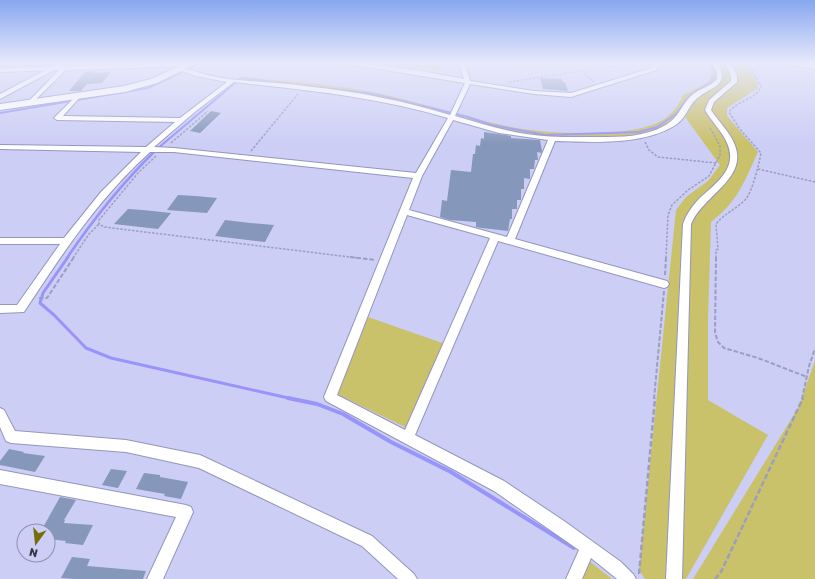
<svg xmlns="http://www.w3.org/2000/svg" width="815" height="579" viewBox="0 0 815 579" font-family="'Golos Text',sans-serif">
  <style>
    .green { fill: #cac16b }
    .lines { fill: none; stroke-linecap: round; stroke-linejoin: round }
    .stream-far3 { stroke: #9794fb; stroke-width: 2 }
    .stream-far2 { stroke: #9794fb; stroke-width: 2.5 }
    .stream-far1 { stroke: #9794fb; stroke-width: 3 }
    .stream { stroke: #9794fb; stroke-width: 4 }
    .building { fill: #8597ba }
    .minor-casing { stroke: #9496bb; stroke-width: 2 }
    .tertiary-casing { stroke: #9496bb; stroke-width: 2 }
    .secondary-casing { stroke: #9496bb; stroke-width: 2 }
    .path-far2 { stroke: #9c9ebf; stroke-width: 1.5; stroke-dasharray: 2.5 1.5; stroke-linecap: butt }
    .path-far1 { stroke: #9c9ebf; stroke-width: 2; stroke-dasharray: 4.5 2; stroke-linecap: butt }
    .path { stroke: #9c9ebf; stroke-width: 2.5; stroke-dasharray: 5.5 2.5; stroke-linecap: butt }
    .minor { fill: #fff; fill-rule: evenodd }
    .tertiary { fill: #fff; fill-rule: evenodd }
    .secondary { fill: #fff; fill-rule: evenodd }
  </style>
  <rect width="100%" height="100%" fill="#cccef6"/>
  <!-- green -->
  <path class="green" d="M389 63H438L439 70 422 69Z
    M708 63H715L720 78 700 93 680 117 644 136 624 138 532 137 362 94 237 80 240 77C280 81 321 83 361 90 415 99 469 120 522 129 556 134 626 137 657 123 669 118 679 106 683 95L701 86 710 80 711 72Z
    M717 63H747L754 72 758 88 727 108V116L758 152C744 182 739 200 711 222L708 321V400L768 435 686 579H645L639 570 676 210 686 197 708 181 720 165 685 117 698 97 718 86 724 74Z
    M368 317 448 345 411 430 337 394Z
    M815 361V579H693L798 408Z
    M584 557 612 579H577Z"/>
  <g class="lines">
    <!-- stream-far3 -->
    <path class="stream-far3" d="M0 113 148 88 202 63
      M157 149 241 78 374 94 468 117 492 125 546 135 639 132 657 127 676 114 690 95 711 82 715 74 711 63"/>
    <!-- stream-far2 -->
    <path class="stream-far2" d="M67 258C94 218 124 181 158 148"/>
    <!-- stream-far1 -->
    <path class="stream-far1" d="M68 257 43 293 40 303 54 315 86 348 111 358 293 399"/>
    <!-- stream -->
    <path class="stream" d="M288 398 317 404 343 414 391 442 451 472 574 548"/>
  </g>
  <!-- building -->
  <path class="building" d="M96 71 94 73 111 72 102 83 87 84 81 91H69L85 72Z
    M540 78 561 79 563 82H565L568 91 543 89Z
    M211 111 221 113 200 133 190 131Z
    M484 132 511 136V138L540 140 542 151 541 153 537 152 538 160H535L534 169H530V179L524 178V189H521V200H517V209H512V219H510L508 231 482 228 476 227V222L450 220 440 217 442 200 447 201 451 170 471 172 473 154H475L476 145 480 146 481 138 484 139Z
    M178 195 195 196 217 198 207 213 167 210Z
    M128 209 143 210 171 213 158 229 114 224Z
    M225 220 250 223 274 225 265 242 215 236Z
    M9 449 24 452 23 453 45 456 35 472 0 465V461Z
    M111 469 127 471 118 488 102 485Z
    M144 473 160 475V477L188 482 181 499 164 496 165 494 136 489Z
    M60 497 76 500 64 520H65L64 523 93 525 83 545 65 543 66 541 48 539V531H41Z
    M72 557 90 559 87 566 146 571 143 579H75L61 578Z"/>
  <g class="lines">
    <!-- minor casing -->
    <g class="minor-casing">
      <path id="minor" d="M166 63 195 64 192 66 66 70 31 104 29 103V101L59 70 0 72V68Z
        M342 63C383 63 424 72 464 79L459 63H465L470 81 534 91 571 93 652 68 654 63H660L656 70 571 97 534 94 470 84 455 116C479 123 502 130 526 134 550 138 574 137 599 137 621 137 644 137 664 126 680 117 680 106 692 95 700 88 710 87 717 79V73L713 63H719C728 86 715 85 700 96 689 103 687 117 677 124 645 146 592 142 555 141L515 239 667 281 669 284 667 287 664 288 498 241 415 435 504 481 564 521 621 562 633 574 636 579H617L591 558 582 579H566L579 550 494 491 326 401 324 397 413 178 174 152H150C98 199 62 254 24 312L0 313V305H17L60 244H0V238H64L101 192 141 152 0 149V145L146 147 175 122 57 120 54 118 78 94 80 95V97L63 116 180 118 227 82 196 76 179 70V68L181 67C197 72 212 77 228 79 256 82 285 83 313 87 359 92 405 101 450 115L465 83ZM234 82C307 90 378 97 448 118L416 173 174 148 154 147 196 111ZM453 120 499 133 548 140 507 237 409 210 422 176ZM407 215 490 238 405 430 337 395Z
        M725 63H731L737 76V82L714 102 711 110C718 121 729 131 734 143 750 178 703 195 691 224L682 579H666L683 224C686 215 691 208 697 201 714 184 739 170 727 143 722 131 711 121 705 110L709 100 731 81V76Z
        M790 63 815 65V69L793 65Z
        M0 408 4 410 15 431 126 440 200 455 372 536 414 574 417 579H398L362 546 199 468 126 452 11 443 6 441 0 427Z
        M0 470 186 505 191 507 193 512 163 579H147L176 517 0 484Z"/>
    </g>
    <!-- tertiary casing -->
    <g class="tertiary-casing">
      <path id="tertiary" d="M59 63H67L0 99V94Z"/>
    </g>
    <!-- secondary casing -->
    <g class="secondary-casing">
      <path id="secondary" d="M186 63H197L157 83 125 92 0 110V104L124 86 151 79Z"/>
    </g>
    <!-- path-far2 -->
    <path class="path-far2" d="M571 63 594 82
      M509 82 634 63
      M645 142 649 150 658 157 716 163
      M171 143 208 111
      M251 151 298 94
      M156 156 138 173 99 220V224L104 227 358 258
      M758 169 815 182
      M73 258 89 234 99 224
      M666 258 668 215 672 205 688 190 709 176 720 155V146L710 128
      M716 258V250L718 249 716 224C724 214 736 209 745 200 752 193 759 164 761 153L739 128 729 112C737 101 756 99 761 87L749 63"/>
    <!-- path-far1 -->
    <path class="path-far1" d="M350 257 375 260
      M716 257 715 333 718 342 724 348 758 358 807 377
      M665 275 666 257
      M39 298H47L74 257
      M654 399 664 291
      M802 399 809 366 815 349"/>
    <!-- path -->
    <path class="path" d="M639 574 655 398
      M715 579 721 572 803 398"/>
    <!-- minor -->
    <use href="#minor" class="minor"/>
    <!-- tertiary -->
    <use href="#tertiary" class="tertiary"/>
    <!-- secondary -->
    <use href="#secondary" class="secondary"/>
  </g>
  <!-- sky -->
  <linearGradient id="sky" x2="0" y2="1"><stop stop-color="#87a7f0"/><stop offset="0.44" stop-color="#e8e9fb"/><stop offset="1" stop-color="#e8e9fb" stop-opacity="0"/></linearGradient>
  <rect width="815" height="144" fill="url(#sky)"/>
  <!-- north arrow -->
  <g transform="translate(36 543) rotate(195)"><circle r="19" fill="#cccef6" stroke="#8f91af"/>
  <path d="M0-3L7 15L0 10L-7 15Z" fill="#776d09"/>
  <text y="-6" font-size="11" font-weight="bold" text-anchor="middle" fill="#343545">N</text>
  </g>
</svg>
